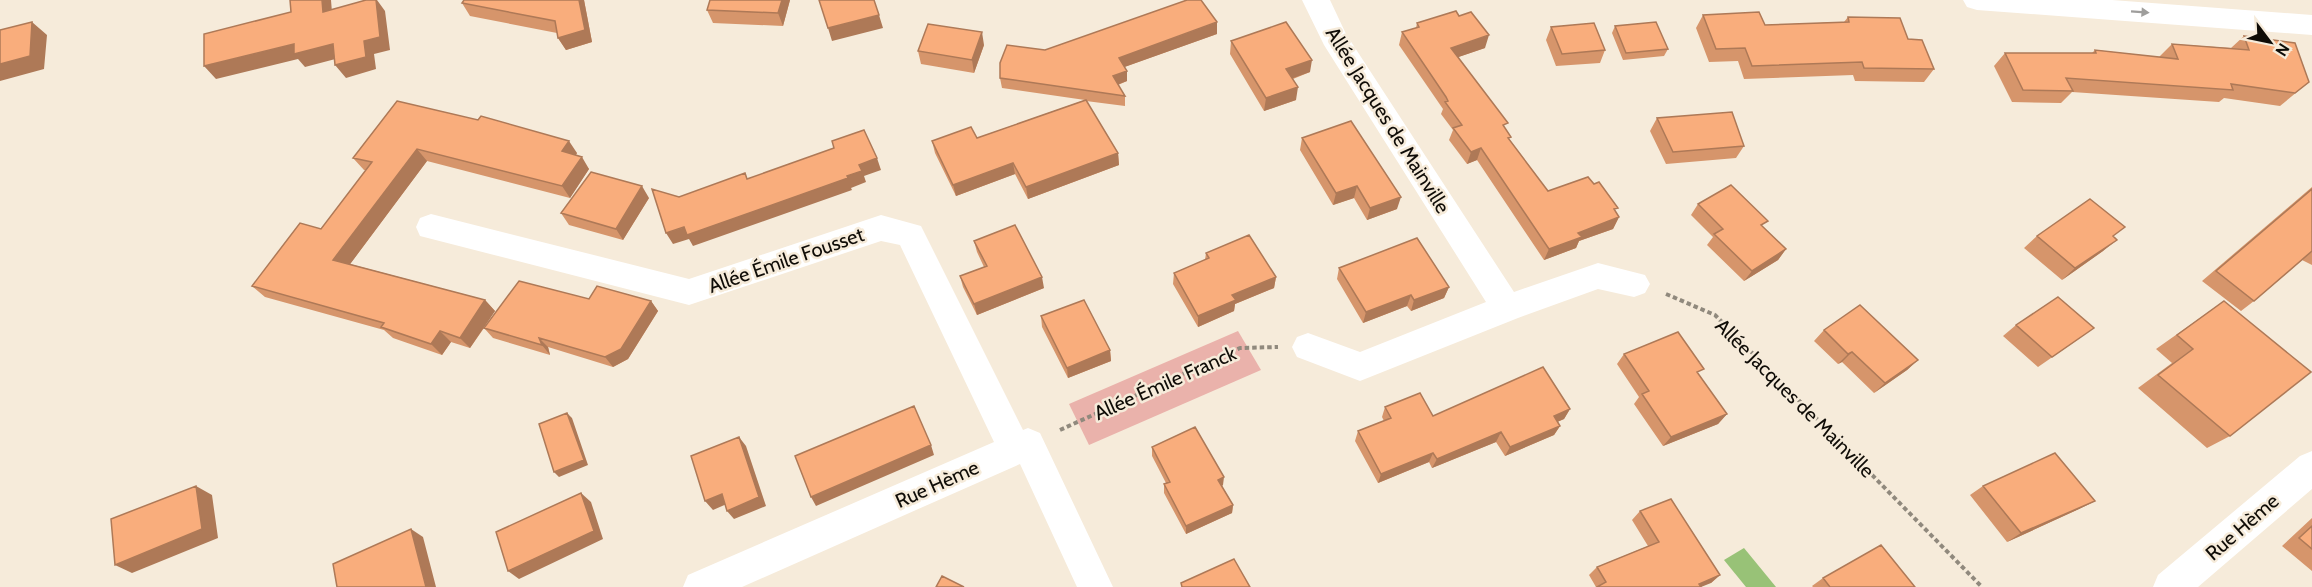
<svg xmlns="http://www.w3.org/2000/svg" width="2312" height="587" viewBox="0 0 2312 587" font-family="Cabin,sans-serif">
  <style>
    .green { fill: #eab2ab }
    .water { fill: #98c277 }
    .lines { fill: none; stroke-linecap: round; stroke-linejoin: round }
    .path { stroke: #90897d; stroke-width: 4; stroke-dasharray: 4.5 3; stroke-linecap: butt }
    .minor { fill: #fff; fill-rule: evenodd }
    .wall { fill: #d6956b }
    .shaded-wall { fill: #ae7957 }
    .building { fill: #f9ad7c; stroke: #ae7957; stroke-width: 1.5 }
    .oneway { fill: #9f9e9c }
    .labels { text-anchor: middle; stroke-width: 5; stroke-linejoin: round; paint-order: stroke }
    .street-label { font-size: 20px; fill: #0f0c07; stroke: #f6ebda }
  </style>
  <rect width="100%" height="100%" fill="#f6ebda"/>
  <!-- green -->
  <path class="green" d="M1238 331 1261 370 1089 445 1069 404Z"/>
  <!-- water -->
  <path class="water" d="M1744 548 1776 587H1746L1724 560Z"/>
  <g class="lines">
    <!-- path -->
    <path class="path" d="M1666 294 1715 315 1982 587
      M1060 430 1240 348 1278 347"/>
    <!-- minor -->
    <path class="minor" d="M1302 0H1330L1346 34 1514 292 1598 263 1645 275 1650 284 1645 293 1634 297 1598 289 1518 318 1360 381 1297 357 1292 347 1297 337 1308 333 1360 352 1486 302 1324 45Z
      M1963 0H2112L2312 15V35L1977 10 1967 7Z
      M431 214 689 279 881 215 921 226 1023 430 1028 428 1040 433 1113 587H1077L1020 464 742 587H683L688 575 994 442 900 245 881 241 689 305 420 236 416 227 420 218Z
      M2312 451V489L2198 587H2153L2158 575 2300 456Z"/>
  </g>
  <!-- wall -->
  <path class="wall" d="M584 0 592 42 566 50 558 38 557 33 470 16 462 3Z
    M710 0H790L783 26 713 23 707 10Z
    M1703 15 1765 25 1844 22 1848 17 1908 39 1934 69 1924 82 1855 81 1853 75 1744 79 1738 61 1709 62 1696 28Z
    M1417 23 1485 48 1458 57 1505 129 1510 140 1548 191 1616 212 1619 217 1613 229 1579 241 1576 248 1544 260 1477 160 1467 164 1449 140 1453 130 1441 114 1443 109 1399 45 1402 32 1416 28Z
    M1615 26 1668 49 1664 56 1623 60 1612 33Z
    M1551 27 1605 50 1600 63 1556 66 1546 40Z
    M1217 34 1124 67 1127 81 1118 85 1125 96V106L1086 101 1118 153 1119 165 1028 199 1015 174 956 196 935 153 932 141 977 138 1085 100 1002 88 1000 78 1045 50Z
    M2244 36 2309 82 2280 106 2224 98 2219 102 2072 92 2061 103 2012 102 1994 66 2005 53H2092L2095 50 2159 57 2172 44 2231 48Z
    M1231 41 1310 72 1293 79 1296 100 1264 111 1230 54Z
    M984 45 974 73 921 64 918 51Z
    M397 101 577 153 576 155 589 169 570 198 427 161 350 264 485 300 495 311 484 327 589 299 651 301 658 311 628 359 613 367 548 347 550 355 493 338 484 328 470 348 451 342 442 355 393 338 384 330 265 297 252 286 321 229 366 170H364L353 158Z
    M1657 118 1744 146 1736 158 1666 164 1650 131Z
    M1302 138 1397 209 1367 220 1354 198 1333 205 1300 150Z
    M2312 187V265L2302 260 2254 301 2241 311 2202 281Z
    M649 198 623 240 569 225 561 213Z
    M1698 204 1763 227 1786 249 1778 260 1744 281 1707 245 1713 237 1691 215Z
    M2037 236 2114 237 2103 251 2062 280 2024 248Z
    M974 241 1044 288 977 315 963 287 960 276 984 267 977 252Z
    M1206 253 1276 277 1274 288 1235 304 1234 311 1198 327 1173 284 1174 273 1205 260Z
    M1339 268 1449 287 1444 298 1411 311 1407 306 1363 323 1337 279Z
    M2224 301 2230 436 2207 448 2138 388 2172 363 2156 349Z
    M1041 316 1110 350 1111 361 1068 378 1042 327Z
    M2016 325 2080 338 2038 367 2003 336Z
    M1824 330 1918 360 1907 370 1874 393 1842 362 1838 364 1814 341Z
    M1624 354 1699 376 1727 414 1718 424 1663 446 1634 404 1639 397 1617 364Z
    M1385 407 1433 416 1570 409 1564 419 1557 422 1560 426 1554 435 1505 456 1496 442 1432 468 1429 462 1378 483 1355 441 1358 431 1384 421 1382 417Z
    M1152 447 1223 485 1222 486 1233 505 1232 513 1186 534 1164 493V484L1166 483 1152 456Z
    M1983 486 2095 501 2079 509 2007 542 1970 495Z
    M1640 511 1720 575 1711 583 1596 587 1589 575 1597 567 1648 546 1632 520Z
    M2312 518V571L2282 546Z
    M1823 578 1915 587H1813L1812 586Z"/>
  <!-- shaded-wall -->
  <path class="shaded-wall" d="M322 0H331L333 25 323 12Z
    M376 0H377L385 11 390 50 374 54 376 69 346 78 335 65 364 41Z
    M579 0H584L592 42 566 50 558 38Z
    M782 0H790L783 26 778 13Z
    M879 15 883 28 832 41 828 28Z
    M32 22 47 35 44 69 0 81V64Z
    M1217 22V34L1119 69V58Z
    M982 32 984 45 974 73 972 60Z
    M1489 35 1485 48 1447 61 1451 48Z
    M294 44H333L343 57 305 67 298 59 216 79 204 66Z
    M1312 60 1310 72 1285 81 1286 69Z
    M1127 71V81L1114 86 1113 76Z
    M1298 87 1296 100 1264 111 1266 98Z
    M569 141 577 153 570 164 562 151Z
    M1481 148 1477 160 1467 164 1471 152Z
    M417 149 427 161 345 271 333 260Z
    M1118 153 1119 165 1028 199 1026 187Z
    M582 157 589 169 570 198 562 186Z
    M877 158 881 170 864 176 866 182 851 188 852 190 693 246 689 239 673 244 666 233 847 176 859 165Z
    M1013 163 1015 174 956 196 953 185Z
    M642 186 649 198 623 240 616 229Z
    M1357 186 1354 198 1333 205 1336 193Z
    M1401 197 1397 209 1367 220 1370 208Z
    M1619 217 1613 229 1579 241 1576 248 1544 260 1549 249 1578 233Z
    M2117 240 2103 251 2062 280 2075 268Z
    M1786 249 1778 260 1744 281 1752 271Z
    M1042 277 1044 288 977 315 974 304Z
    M1276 277 1274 288 1235 304 1234 311 1198 327V316L1232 295Z
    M1449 287 1444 298 1411 311 1414 300Z
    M1411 295 1407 306 1363 323 1366 312Z
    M485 300 495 311 470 348 460 338Z
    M651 301 658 311 628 359 613 367 605 357Z
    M440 331 451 342 442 355 431 344Z
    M539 338 548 347 550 355 542 345Z
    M1110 350 1111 361 1068 378 1067 368Z
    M1852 352 1842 362 1838 364 1848 354Z
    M1918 360 1907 370 1874 393 1885 383Z
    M1570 409 1564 419 1548 426 1554 416Z
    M567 413 572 418 588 465 559 477 554 472Z
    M1727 414 1718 424 1663 446 1671 437Z
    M1560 426 1554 435 1505 456 1510 447Z
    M1501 432 1496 442 1432 468 1437 459Z
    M739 437 746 446 766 506 734 519 727 511Z
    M931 445 934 455 816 506 811 497Z
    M1433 453 1429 462 1378 483 1381 474Z
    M1224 477 1223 485 1217 488 1218 480Z
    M196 486 212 495 218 538 132 573 115 565Z
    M581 493 591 502 603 539 519 579 508 571Z
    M722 494 729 503 713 510 705 501Z
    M2095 501 2079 509 2007 542 2021 533Z
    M1233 505 1232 513 1186 534V526Z
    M411 529 423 537 436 587H426Z
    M1720 575 1711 583 1701 587 1699 584Z"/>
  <!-- building -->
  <path class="building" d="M290 0H322L323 12 366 0H376L380 37 364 41 366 57 335 65 333 44 294 54V44L204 66V34L291 12Z
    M464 0H579L585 30 558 38 555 21 462 3Z
    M710 0H782L778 13 707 10Z
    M819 0H874L879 15 828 28Z
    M1187 0H1201L1217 22 1119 58 1127 71 1113 76 1125 96 1000 78V63L1007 45 1045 50Z
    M1456 11 1459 16 1471 12 1489 35 1451 48 1508 123 1503 125 1511 137 1508 138 1548 191 1588 177 1594 184 1599 182 1618 208 1614 209 1619 217 1578 233 1582 237 1549 249 1481 148 1471 152 1453 128 1462 125 1445 102 1448 101 1446 97 1402 32 1419 27 1417 23Z
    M1759 12 1765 25 1849 22 1848 17 1900 18 1908 39 1922 40 1934 69 1864 68 1862 62 1752 66 1745 48 1716 49 1703 15Z
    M32 22 30 56 0 64V30Z
    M1286 22 1312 60 1286 69 1298 87 1266 98 1231 41Z
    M1656 22 1668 49 1626 53 1615 26Z
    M1594 23 1605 50 1562 54 1551 27Z
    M928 24 982 32 972 60 918 51Z
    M2244 36 2295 43 2309 82 2295 93 2231 84 2233 90 2066 78 2073 91 2023 90 2005 53H2096L2095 50 2178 59 2172 44 2249 50Z
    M1086 100 1118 153 1026 187 1013 163 953 185 932 141 971 127 977 138Z
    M397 101 478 120 481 116 569 141 562 151 582 157 562 186 417 149 333 260 485 300 460 338 440 331 431 344 381 327 384 323 252 286 300 223 321 229 372 162 353 158Z
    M1732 112 1744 146 1673 152 1657 118Z
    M1351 121 1401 197 1370 208 1357 186 1336 193 1302 138Z
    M864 130 877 158 859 165 862 171 847 176 848 178 687 235 684 227 666 233 652 189 679 197 745 173 747 179 834 148 832 141Z
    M591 172 642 186 616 229 561 213Z
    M1731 185 1768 221 1761 225 1786 249 1752 271 1714 234 1723 229 1698 204Z
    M2312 189V251L2254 301 2216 271Z
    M2090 199 2125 227 2113 236 2117 240 2075 268 2037 236Z
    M1015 225 1042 277 974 304 960 276 987 266 974 241Z
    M1249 235 1276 277 1232 295 1236 300 1198 316 1174 273 1209 258 1206 253Z
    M1417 238 1449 287 1414 300 1411 295 1366 312 1339 268Z
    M519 281 589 299 597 286 651 301 621 349 605 357 539 338 542 345 484 328Z
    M2058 297 2094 328 2052 357 2016 325Z
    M1084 300 1110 350 1067 368 1041 316Z
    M2224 301 2311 372 2230 436 2158 375 2193 349 2177 335Z
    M1860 305 1918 360 1885 383 1852 352 1848 354 1824 330Z
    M1678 332 1704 369 1697 372 1727 414 1671 437 1642 394 1649 391 1624 354Z
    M1543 367 1570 409 1554 416 1560 426 1510 447 1501 432 1437 459 1433 453 1381 474 1358 431 1391 418 1385 407 1420 393 1433 416Z
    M914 406 931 445 811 497 795 456Z
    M567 413 584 460 554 472 539 424Z
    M1195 427 1224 477 1218 480 1233 505 1186 526 1164 484 1170 482 1152 447Z
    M739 437 759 497 727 511 722 494 705 501 691 456Z
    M2055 453 2095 501 2021 533 1983 486Z
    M196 486 202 529 115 565 111 519Z
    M581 493 594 531 508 571 496 532Z
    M1671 499 1720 575 1699 584 1701 587H1597L1606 582 1597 567 1659 542 1640 511Z
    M2312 526V549L2299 538Z
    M411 529 426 587H337L333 564Z
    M1881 545 1915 587H1830L1823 578Z
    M1234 559 1250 587H1182L1181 583Z
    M942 576 964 587H936Z"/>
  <!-- one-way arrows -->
  <defs><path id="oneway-solid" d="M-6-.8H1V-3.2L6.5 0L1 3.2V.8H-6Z" transform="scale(1.5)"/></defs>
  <use class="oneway" href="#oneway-solid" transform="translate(2140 12) rotate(4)"/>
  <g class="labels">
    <!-- street labels -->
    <g class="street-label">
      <text transform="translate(1388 120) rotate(58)" y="7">Allée Jacques de Mainville</text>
      <text transform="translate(786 260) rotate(-19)" y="7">Allée Émile Fousset</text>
      <text transform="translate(1165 383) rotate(-24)" y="7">Allée Émile Franck</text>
      <text transform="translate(1795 398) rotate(45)" y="7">Allée Jacques de Mainville</text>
      <text transform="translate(937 484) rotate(-24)" y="7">Rue Hème</text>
      <text transform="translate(2242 527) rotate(-41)" y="7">Rue Hème</text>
    </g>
  </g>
  <!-- north arrow -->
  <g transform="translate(2270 42) rotate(122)" stroke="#f6ebda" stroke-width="4.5" paint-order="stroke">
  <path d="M0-4.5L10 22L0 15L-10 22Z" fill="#0f0c07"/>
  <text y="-9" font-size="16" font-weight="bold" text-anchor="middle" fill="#0f0c07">N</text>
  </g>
</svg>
